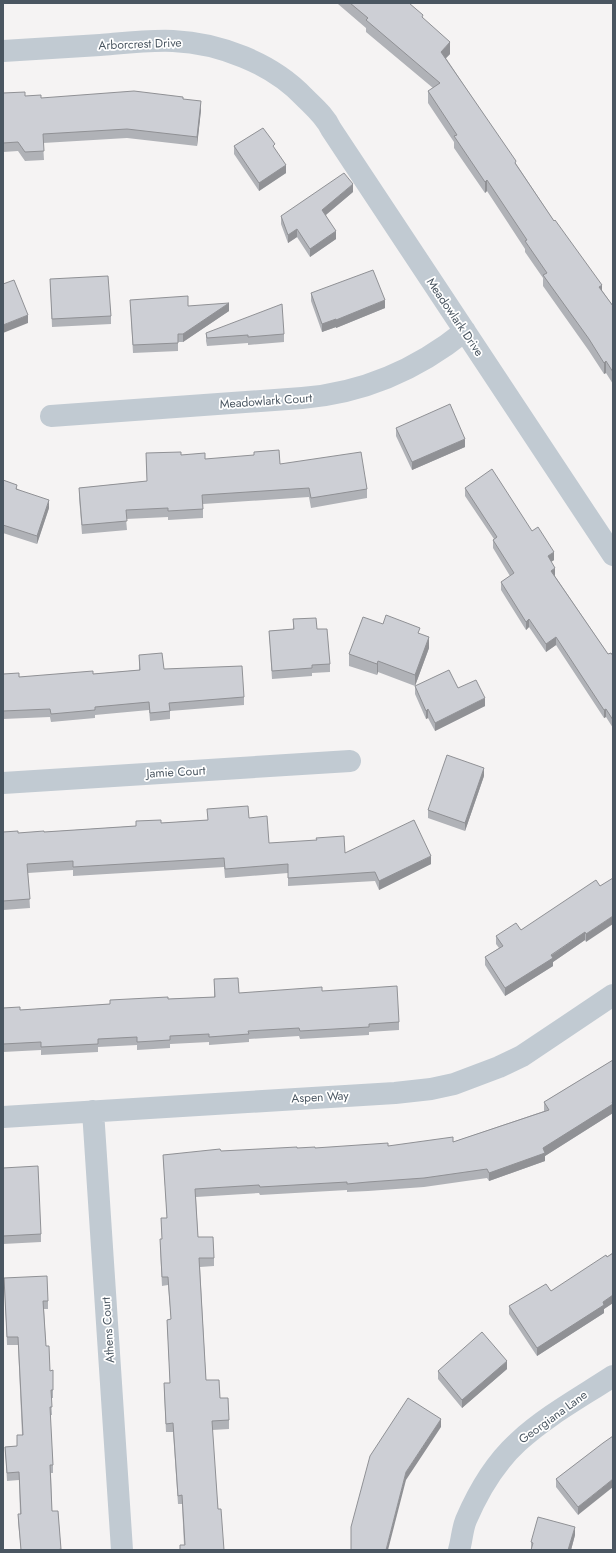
<svg xmlns="http://www.w3.org/2000/svg" width="616" height="1553" viewBox="0 0 616 1553" font-family="Jost,sans-serif">
  <style>
    .lines { fill: none; stroke-linecap: round; stroke-linejoin: round }
    .minor { stroke: #c1cad2; stroke-width: 22 }
    .wall { fill: #b0b2b7 }
    .shaded-wall { fill: #909195 }
    .building { fill: #cdcfd5; stroke: #909195 }
    .labels { text-anchor: middle; stroke-width: 3.5; stroke-linejoin: round; paint-order: stroke }
    .street-label { font-size: 12px; fill: #4a5661; stroke: #fff }
  </style>
  <rect width="100%" height="100%" fill="#f5f3f3"/>
  <g class="lines">
    <!-- minor -->
    <path class="minor" d="M3 51C35 49 68 47 100 45 124 43 149 40 173 41 219 43 272 63 304 97 314 107 325 116 331 129L613 555
      M51 416 302 398C363 393 418 369 465 331
      M3 783 350 761
      M93 1111 122 1550
      M3 1117 395 1093 431 1089 454 1084 499 1067 522 1056 613 995
      M459 1550C462 1540 462 1530 466 1520 478 1492 495 1463 518 1442 546 1416 581 1397 613 1376"/>
  </g>
  <!-- wall -->
  <path class="wall" d="M338 3H409L423 19 450 54 446 58 554 221 613 306V384L606 373 604 374 589 351 543 286V278L525 252V249L487 191 485 193 454 148V142L428 103V91L433 88 366 32V28L338 4Z
    M3 93 41 98 183 99 201 110 197 146 127 138 43 143 44 160 25 161 18 151 3 152Z
    M234 146 275 149 286 173 259 191 234 154Z
    M353 192 326 215 336 239 310 257 297 237 288 243 281 224V216Z
    M50 279 111 316V324L52 327Z
    M311 293 385 308 336 328V327L322 332 311 301Z
    M130 300 188 306 229 311 183 342H178V351L133 353Z
    M206 333 284 334V342L248 345V343L207 346 206 341Z
    M396 428 465 447 412 470 396 436Z
    M146 453 181 455 205 459 280 464 367 489V498L311 508 309 497 203 504V518L168 520V517L126 519 127 530 82 534 79 497V488L147 481Z
    M3 480 49 508 37 544 3 533Z
    M465 488 532 531 554 560 551 562 555 576 608 654 613 656V728L606 717 604 718 556 645 546 652 529 627 526 630 501 590V582L510 576 493 548V540L494 539 465 496Z
    M293 619 317 629 330 664V672L312 673V676L272 679 269 631 293 629Z
    M383 624 420 634 429 648 415 686 458 688 485 706 435 731 428 718 426 719 415 694V686L378 672 377 675 349 666V654Z
    M139 655 164 669 244 697V705L170 711V719L150 721 149 710 95 715V718L51 722 50 717 3 719V674L19 677 93 674 139 670Z
    M484 776 465 831 428 818V810Z
    M207 809 249 818 269 843 345 853 431 864 379 890 375 881 288 886V873L225 878 224 867 73 876V870L28 873 30 908 3 910V832L18 833 44 832 136 826 161 823 208 820Z
    M600 886 586 942 585 940 553 962V966L505 996 485 965V957L499 948 496 944V936L521 930Z
    M214 979 239 993 322 991 399 1022V1030L369 1032V1035L300 1039 299 1036 249 1039V1042L209 1045V1042L170 1044V1048L137 1050V1045L98 1047V1052L41 1055V1050L3 1052V1008L20 1010 110 1004 168 999 214 997Z
    M613 1060V1113L545 1156V1161L489 1181 487 1178 424 1187 368 1191 347 1192V1190L260 1195 259 1193 196 1197 198 1237 214 1258V1266L200 1267 206 1380 220 1398 229 1420V1429L212 1430 218 1509 184 1545 182 1504H178L173 1432H166L164 1391V1383H170L167 1320 171 1319 168 1285 162 1286 160 1247V1239H162L161 1218H167L163 1155 221 1151 297 1148H315L388 1146 453 1142 544 1111V1102Z
    M3 1168 41 1234V1242L3 1244Z
    M613 1253V1303L604 1309V1313L537 1356 509 1314V1306L551 1291Z
    M4 1278 48 1301V1309H44L46 1346 53 1390V1398H51L52 1415H50L53 1465V1473H51L52 1511H58L61 1550H21L18 1522V1514H20L19 1480 7 1481 5 1447 17 1446V1435H22L18 1345H7Z
    M507 1369 462 1408 438 1379V1371Z
    M613 1436 578 1515 556 1487V1479Z
    M575 1535 571 1550H531V1542Z"/>
  <!-- shaded-wall -->
  <path class="shaded-wall" d="M450 42V54L441 63V52Z
    M201 101V110L197 146V137Z
    M286 165V173L259 191V183Z
    M487 180V191L485 193V182Z
    M353 184V192L322 218V210Z
    M297 229V237L288 243V235Z
    M336 231V239L310 257V249Z
    M602 285V296L599 287Z
    M385 300V308L336 328V320Z
    M229 303V311L183 342V334Z
    M28 315V323L3 333V325Z
    M336 319V327L322 332V324Z
    M606 361V373L604 374V363Z
    M465 439V447L412 470V462Z
    M49 500V508L37 544V536Z
    M554 552V560L548 564V556Z
    M555 568V576L551 579V571Z
    M529 619V627L526 630V622Z
    M429 637V648L415 686V675Z
    M556 637V645L546 652V644Z
    M378 661V672L377 675V664Z
    M485 698V706L435 731V723Z
    M428 709V718L426 719V711Z
    M606 709V717L604 718V710Z
    M484 768V776L465 831V823Z
    M431 856V864L379 890V881Z
    M613 916V924L586 942V934Z
    M585 932V940L553 962V966L505 996V988Z
    M613 1102V1113L545 1156V1161L489 1181V1173L543 1148Z
    M613 1295V1303L604 1309V1313L537 1356V1348Z
    M507 1361V1369L462 1408V1400Z
    M441 1419V1427L406 1480 388 1550H386L406 1472Z
    M613 1479V1487L578 1515V1507Z
    M575 1527V1535L571 1550H568Z"/>
  <!-- building -->
  <path class="building" d="M350 3H409L423 15 422 17 450 42 441 52 516 161 515 163 554 221 555 220 602 285 599 287 613 306V372L606 361 604 363 589 339 543 275 547 273 525 241 527 240 487 180 485 182 454 136 457 135 428 91 440 83 366 20 368 18Z
    M134 91 183 97V99L201 101 197 137 127 129 43 134 44 151 25 152 18 142 3 143V93L25 92V96L41 95V98Z
    M263 128 275 144 273 146 286 165 259 183 234 146Z
    M344 173 353 184 322 210 336 231 310 249 297 229 288 235 281 216Z
    M373 270 385 300 336 320V319L322 324 311 293Z
    M108 276 111 316 52 319 50 279Z
    M14 280 28 315 3 325V284Z
    M188 296V306L229 303 183 334H178V343L133 345 130 300Z
    M282 304 284 334 248 337V335L207 338 206 333Z
    M450 404 465 439 412 462 396 428Z
    M279 450 280 464 361 452 367 489 311 498 309 488 202 495 203 509 168 511V508L126 510 127 521 82 525 79 488 147 481 146 453 181 452V455L205 453V459L254 455V452Z
    M492 469 532 531 538 527 554 552 548 556 555 568 551 571 608 654 611 653 613 656V720L606 709 604 710 556 637 546 644 529 619 526 622 501 582 514 573 493 540 497 537 465 488Z
    M3 480 17 485 16 489 49 500 37 536 3 525Z
    M386 615 420 628 418 633 429 637 415 675 378 661 377 664 349 654 363 617 383 624Z
    M316 618 317 629H327L330 664 312 665V668L272 671 269 631 294 629 293 619Z
    M162 653 164 669 242 666 244 697 169 703 170 711 150 713 149 702 95 707V710L51 714 50 709 3 711V674L19 673V677L93 671V674L140 670 139 655Z
    M449 670 458 688 476 680 485 698 435 723 428 709 426 711 415 686Z
    M447 755 484 768 465 823 428 810Z
    M248 806 249 818 267 816 269 843 317 840 316 838 344 836 345 853 414 820 431 856 379 881 375 872 288 878V864L225 869 224 858 73 867V861L27 864 30 899 3 901V832L18 831V833L44 831V832L136 826V821L161 820V823L208 820 207 809Z
    M613 878V916L586 934 585 932 551 955 553 958 505 988 485 957 503 946 496 936 516 923 521 930 596 880 600 886Z
    M238 978 239 993 322 987V991L397 986 399 1022 369 1024V1027L300 1031 299 1028 248 1031 249 1034 209 1037V1034L170 1036V1040L137 1042V1037L98 1039V1044L41 1047V1042L3 1044V1008L20 1007V1010L110 1004V1000L168 997V999L215 997 214 979Z
    M613 1060V1102H612L613 1104 543 1148 545 1153 489 1173 487 1169 424 1178 368 1182 347 1184V1182L260 1187 259 1185 195 1189 198 1237H213L214 1258H199L206 1380H219L220 1398H228L229 1420 212 1421 218 1509H221L224 1550H180V1545H185L182 1495 178 1496 173 1423 166 1424 164 1383H170L167 1320 171 1319 168 1277H162L160 1239H162L161 1218H167L163 1155 220 1149 221 1151 297 1147V1148L315 1147V1148L388 1143V1146L453 1137V1142L549 1110 544 1102Z
    M38 1166 41 1234 3 1236V1168Z
    M613 1253V1295L603 1302 604 1305 537 1348 509 1306 546 1284 551 1291 606 1255 607 1257Z
    M47 1276 48 1301H43L46 1346H49L50 1371 53 1370V1390H51L52 1407H50L53 1465H50L52 1511H58L61 1549 57 1550H21L18 1514H21L19 1472 7 1473 5 1447 17 1446V1435H23L18 1337H7L4 1278Z
    M482 1332 507 1361 462 1400 438 1371Z
    M408 1398 441 1419 406 1472 386 1550H351V1527L370 1456Z
    M613 1436V1479L578 1507 556 1479 603 1443Z
    M538 1517 575 1527 568 1550H531L533 1543 531 1542Z"/>
  <g class="labels">
    <!-- street labels -->
    <g class="street-label">
      <text transform="translate(140 44) rotate(-2)" y="4">Arborcrest Drive</text>
      <text transform="translate(455 317) rotate(56)" y="4">Meadowlark Drive</text>
      <text transform="translate(266 401) rotate(-4)" y="4">Meadowlark Court</text>
      <text transform="translate(176 772) rotate(-3)" y="4">Jamie Court</text>
      <text transform="translate(320 1097) rotate(-3)" y="4">Aspen Way</text>
      <text transform="translate(108 1330) rotate(-94)" y="4">Athens Court</text>
      <text transform="translate(553 1417) rotate(-36)" y="4">Georgiana Lane</text>
    </g>
  </g>
  <!-- border -->
  <rect width="616" height="1553" fill="none" stroke="#4a5661" stroke-width="8"/>
</svg>
